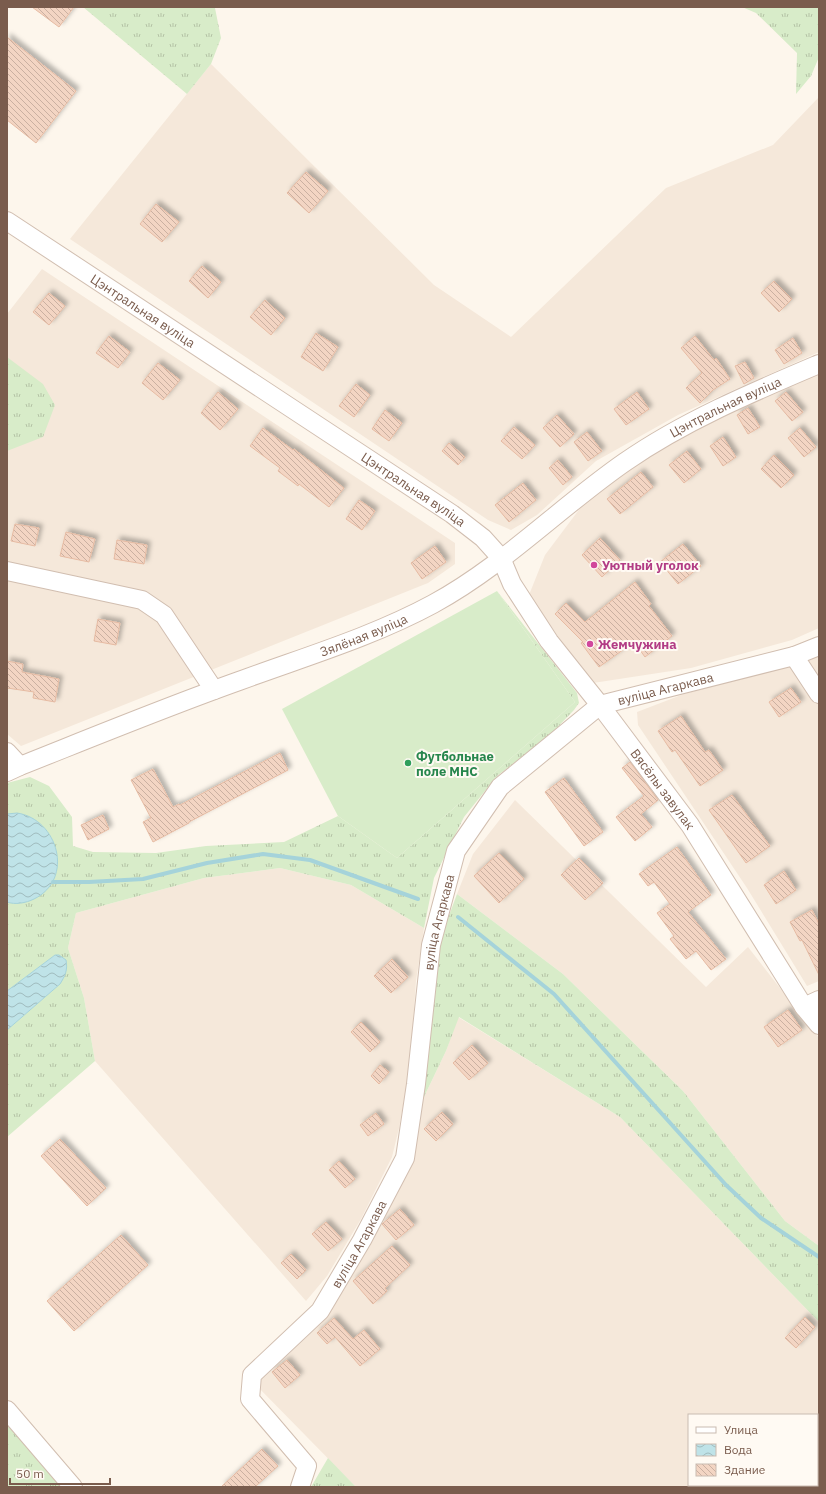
<svg xmlns="http://www.w3.org/2000/svg" width="826" height="1494" viewBox="0 0 826 1494" font-family="'IBM Plex Sans',sans-serif">
  <style>
    .residential { fill: #f5e8da; fill-rule: evenodd }
    .grass { fill: url(#grass-tufts) }
    .pitch { fill: #d8ecc9 }
    .water { fill: url(#water-waves); stroke: #a5d3da }
    .lines { fill: none; stroke-linecap: round; stroke-linejoin: round }
    .stream { stroke: #a5d3da; stroke-width: 4 }
    .building { fill: url(#building-back-hatch); stroke: #e6bba3; filter: url(#shadow) }
    .minor-casing { stroke: #d1beb0; stroke-width: 20 }
    .minor { stroke: #fff; stroke-width: 18 }
    .hotel-dot { fill: #d1479c; stroke: #fffaf3; stroke-width: 1.5 }
    .leisure-dot { fill: #2e9e5b; stroke: #fffaf3; stroke-width: 1.5 }
    .labels { text-anchor: middle; stroke-width: 4; stroke-linejoin: round; paint-order: stroke }
    .street-label { font-size: 13px; fill: #7a5c4d; stroke: #fffaf3 }
    .hotel-label { font-size: 13px; font-weight: bold; fill: #b23c85; stroke: #fffaf3; text-anchor: start }
    .leisure-label { font-size: 13px; font-weight: bold; fill: #27864d; stroke: #fffaf3; text-anchor: start }
  </style>
  <defs>
    <pattern id="grass-tufts" width="24" height="20" patternUnits="userSpaceOnUse"><rect width="24" height="20" fill="#d8ecc9"/><path d="M3 7l-1-3M5 7V3M7 7l1-3M15 17l-1-3M17 17v-4M19 17l1-3" fill="none" stroke="#b4c2a5"/></pattern>
    <pattern id="water-waves" width="16" height="10" patternUnits="userSpaceOnUse"><rect width="16" height="10" fill="#bfe3e8"/><path d="M0 5q4-4 8 0t8 0" fill="none" stroke="#a0bbbe"/></pattern>
    <pattern id="building-back-hatch" width="6" height="6" patternUnits="userSpaceOnUse"><rect width="6" height="6" fill="#f3d5c3"/><path d="M-1 5l2 2M0 0l6 6M5-1l2 2" fill="none" stroke="#cab0a1"/></pattern>
    <filter id="shadow"><feDropShadow dx="3.5" dy="-3.5" stdDeviation="2" flood-color="#0004"/></filter>
  </defs>
  <rect width="100%" height="100%" fill="#fdf6ec"/>
  <!-- residential -->
  <path class="residential" d="M211 64 434 285 511 337 666 188 773 145 819 97V352L678 415 596 461 537 515 511 530 488 520 70 239Z
    M42 269 455 543V564L428 583 21 746 7 734V314Z
    M819 374V628L792 640 691 668 593 683 560 639 529 595 545 555 587 499 670 442 792 384Z
    M819 655V981L807 986 747 888 638 725 637 712 684 694 790 665Z
    M515 800 706 987 748 947 819 1038V1246L785 1221 683 1091 563 974 457 894 473 854Z
    M280 868 351 885 424 928 416 981 410 1066 399 1128 392 1157 361 1219 327 1276 306 1301 95 1061 84 998 68 948 76 913 204 878Z
    M458 1017 620 1117 819 1322V1483L816 1487H356L256 1385 322 1323 371 1240 412 1159 423 1099 446 1051ZM689 1415H817V1485H689Z"/>
  <!-- grass -->
  <path class="grass" d="M83 7H216L215 8 221 38 211 64 187 94Z
    M742 7H819V57L811 76 796 94 797 53 756 13Z
    M7 357 43 384 55 405 43 437 7 451Z
    M497 591 577 693 579 703 574 710 548 737 497 776 464 817 434 878 424 928 351 885 280 868 204 878 76 913 68 948 84 998 95 1061 7 1137V1030L60 984 59 955H55L7 991V902L10 903 53 843C41 822 33 814 7 814V783L30 777 49 786 72 817 73 846 93 852 156 853 206 846 284 842 338 816 397 858 575 702Z
    M457 894 563 974 683 1091 785 1221 819 1246V1322L620 1117 459 1017 446 1051 423 1099 441 937Z
    M7 1422 64 1487H7Z
    M328 1458 356 1487H311Z"/>
  <!-- pitch -->
  <path class="pitch" d="M497 591 575 702 397 858 338 816 282 709Z"/>
  <!-- water -->
  <path class="water" d="M17 813C58 819 75 879 34 899 26 903 15 905 7 902V814Z
    M55 955H59L66 960C68 970 65 976 60 984L7 1030V991Z"/>
  <g class="lines">
    <!-- stream -->
    <path class="stream" d="M53 882H89L143 879 207 863 263 854 310 860 418 899
      M458 917 554 994 726 1185 761 1218 819 1257"/>
  </g>
  <!-- building -->
  <path class="building" d="M32 7H74L59 27Z
    M7 37 76 91 36 143 7 120Z
    M306 172 328 191 309 213 287 193Z
    M156 204 179 222 162 242 140 224Z
    M202 266 221 282 208 298 189 281Z
    M774 281 792 299 779 312 761 293Z
    M49 293 65 306 49 325 33 312Z
    M265 300 285 318 271 335 250 317Z
    M316 333 338 347 323 371 301 357Z
    M109 336 130 352 118 368 96 353Z
    M695 336 714 360 716 358 730 379 713 390 700 403 686 388 702 373 681 348Z
    M793 338 802 353 784 364 775 350Z
    M745 362 754 378 744 384 735 366Z
    M158 363 180 380 163 400 142 383Z
    M356 384 370 395 354 417 339 406Z
    M218 392 238 409 220 430 201 413Z
    M637 392 649 409 626 425 614 409Z
    M786 392 803 412 792 421 775 401Z
    M748 408 760 427 748 434 737 415Z
    M385 410 402 423 389 441 372 429Z
    M557 415 574 434 560 447 543 428Z
    M514 427 535 445 522 459 501 441Z
    M263 428 293 450 294 449 344 488 329 507 299 484 298 486 278 471 280 468 250 446Z
    M800 428 816 447 804 457 788 438Z
    M587 432 602 451 588 461 574 442Z
    M723 437 736 457 723 466 710 446Z
    M449 443 465 457 458 465 442 451Z
    M687 451 701 469 684 483 669 465Z
    M774 455 794 475 781 488 761 469Z
    M558 460 572 477 563 485 549 468Z
    M641 472 653 487 620 514 607 499Z
    M523 483 536 500 509 522 495 505Z
    M359 500 375 511 362 530 346 519Z
    M15 524 39 528 35 546 11 541Z
    M66 532 95 539 89 562 60 556Z
    M600 538 620 560 602 577 582 555Z
    M117 540 147 545 144 564 114 559Z
    M683 544 701 566 678 584 660 562Z
    M435 546 446 562 422 579 411 563Z
    M635 582 651 604 649 606 672 636 645 657 634 642 599 667 581 643 583 642 555 614 566 603 585 622Z
    M98 619 120 623 116 645 94 641Z
    M7 661 23 664 22 672 59 679 55 702 33 698 34 692 7 688Z
    M791 688 801 702 779 717 769 702Z
    M681 716 705 752 709 750 723 770 700 786 675 750 672 752 658 731Z
    M280 753 288 770 189 822V823L153 842 143 822 151 818 131 780 153 769 173 807 179 804 180 805Z
    M630 762 658 800 641 814 652 827 635 841 616 817 644 796 622 768Z
    M564 778 603 832 584 846 545 792Z
    M732 795 770 846 746 863 709 810Z
    M103 815 109 829 88 840 81 825Z
    M677 847 711 895 688 912 726 959 711 970 696 951 686 959 670 939 674 936 657 913 670 904 654 882 648 886 639 874Z
    M499 853 524 879 499 903 474 876Z
    M579 858 603 883 585 900 561 875Z
    M784 871 796 890 776 904 764 885Z
    M812 910 819 924V975L802 940 800 941 790 922Z
    M392 959 408 977 391 993 374 976Z
    M788 1010 802 1030 778 1047 764 1027Z
    M361 1022 380 1042 370 1052 351 1032Z
    M472 1045 488 1063 469 1080 453 1063Z
    M380 1065 389 1072 379 1084 371 1076Z
    M442 1112 453 1124 436 1141 424 1129Z
    M376 1113 384 1124 368 1136 360 1125Z
    M60 1139 106 1188 87 1206 41 1156Z
    M339 1161 355 1179 345 1188 329 1170Z
    M400 1209 414 1225 396 1240 382 1224Z
    M326 1222 342 1239 328 1251 312 1234Z
    M121 1235 148 1265 74 1331 47 1301Z
    M392 1246 410 1265 385 1288 387 1291 373 1304 353 1281Z
    M291 1254 306 1270 297 1279 281 1263Z
    M805 1317 815 1327 796 1348 785 1338Z
    M334 1318 353 1339 364 1330 380 1349 360 1366 335 1337 327 1344 317 1333Z
    M287 1360 300 1375 285 1388 272 1372Z
    M262 1449 278 1466 255 1487H221Z"/>
  <g class="lines">
    <!-- minor casing -->
    <g class="minor-casing">
      <g id="minor">
        <path id="s1" d="M7 221 452 514 483 538 501 558 512 584 549 641 600 705 690 825 804 1007 819 1025"/>
        <path d="M7 571 142 600 164 615 214 690"/>
        <path d="M794 656 819 694"/>
        <path d="M7 752 20 766"/>
        <path id="s2" d="M7 772 20 766C93 737 166 707 239 681 304 657 372 637 433 604 503 566 560 507 625 462 684 421 753 392 819 364"/>
        <path d="M804 1007 819 1000"/>
        <path d="M7 1410 73 1487"/>
        <path id="s3" d="M300 1487 307 1466 250 1399 252 1375 320 1311 362 1240 405 1158 416 1084 431 945 456 851 500 787 600 705 794 656 819 646"/>
      </g>
    </g>
    <!-- minor -->
    <use href="#minor" class="minor"/>
  </g>
  <!-- markers -->
  <g class="hotel-dot">
    <circle cx="594" cy="565" r="4"/>
    <circle cx="590" cy="644" r="4"/>
  </g>
  <circle class="leisure-dot" cx="408" cy="763" r="4"/>
  <g class="labels">
    <!-- street labels -->
    <g class="street-label">
      <text dy="5" stroke="none"><textPath href="#s1" startOffset="163">Цэнтральная вуліца</textPath></text>
      <text dy="5" stroke="none"><textPath href="#s2" startOffset="812">Цэнтральная вуліца</textPath></text>
      <text dy="5" stroke="none"><textPath href="#s1" startOffset="487">Цэнтральная вуліца</textPath></text>
      <text dy="5" stroke="none"><textPath href="#s2" startOffset="382">Зялёная вуліца</textPath></text>
      <text dy="5" stroke="none"><textPath href="#s3" startOffset="989">вуліца Агаркава</textPath></text>
      <text dy="5" stroke="none"><textPath href="#s1" startOffset="882">Вясёлы завулак</textPath></text>
      <text dy="5" stroke="none"><textPath href="#s3" startOffset="641">вуліца Агаркава</textPath></text>
      <text dy="5" stroke="none"><textPath href="#s3" startOffset="305">вуліца Агаркава</textPath></text>
    </g>
    <!-- hotel labels -->
    <g class="hotel-label">
      <text x="602" y="570">Уютный уголок</text>
      <text x="598" y="649">Жемчужина</text>
    </g>
    <!-- leisure labels -->
    <g class="leisure-label">
      <text x="416" y="761">Футбольнае<tspan x="416" dy="15">поле МНС</tspan></text>
    </g>
  </g>
  <!-- border -->
  <rect width="826" height="1494" fill="none" stroke="#7a5c4d" stroke-width="16"/>
  <!-- legend -->
  <rect x="688" y="1414" width="130" height="72" fill="#fffaf3" stroke="#cabbb1"/>
  <rect x="696" y="1427" width="20" height="6" fill="#ffffff" stroke="#cabbb1"/>
  <text x="724" y="1434" font-size="12" fill="#7a5c4d">Улица</text>
  <rect x="696" y="1444" width="20" height="12" fill="url(#water-waves)" stroke="#cabbb1"/>
  <text x="724" y="1454" font-size="12" fill="#7a5c4d">Вода</text>
  <rect x="696" y="1464" width="20" height="12" fill="url(#building-back-hatch)" stroke="#cabbb1"/>
  <text x="724" y="1474" font-size="12" fill="#7a5c4d">Здание</text>
  <!-- scale -->
  <path d="M10 1478v6h100v-6" fill="none" stroke="#7a5c4d" stroke-width="2"/>
  <text x="16" y="1478" font-size="12" fill="#7a5c4d" stroke="#fffaf3" stroke-width="3" paint-order="stroke">50 m</text>
</svg>
